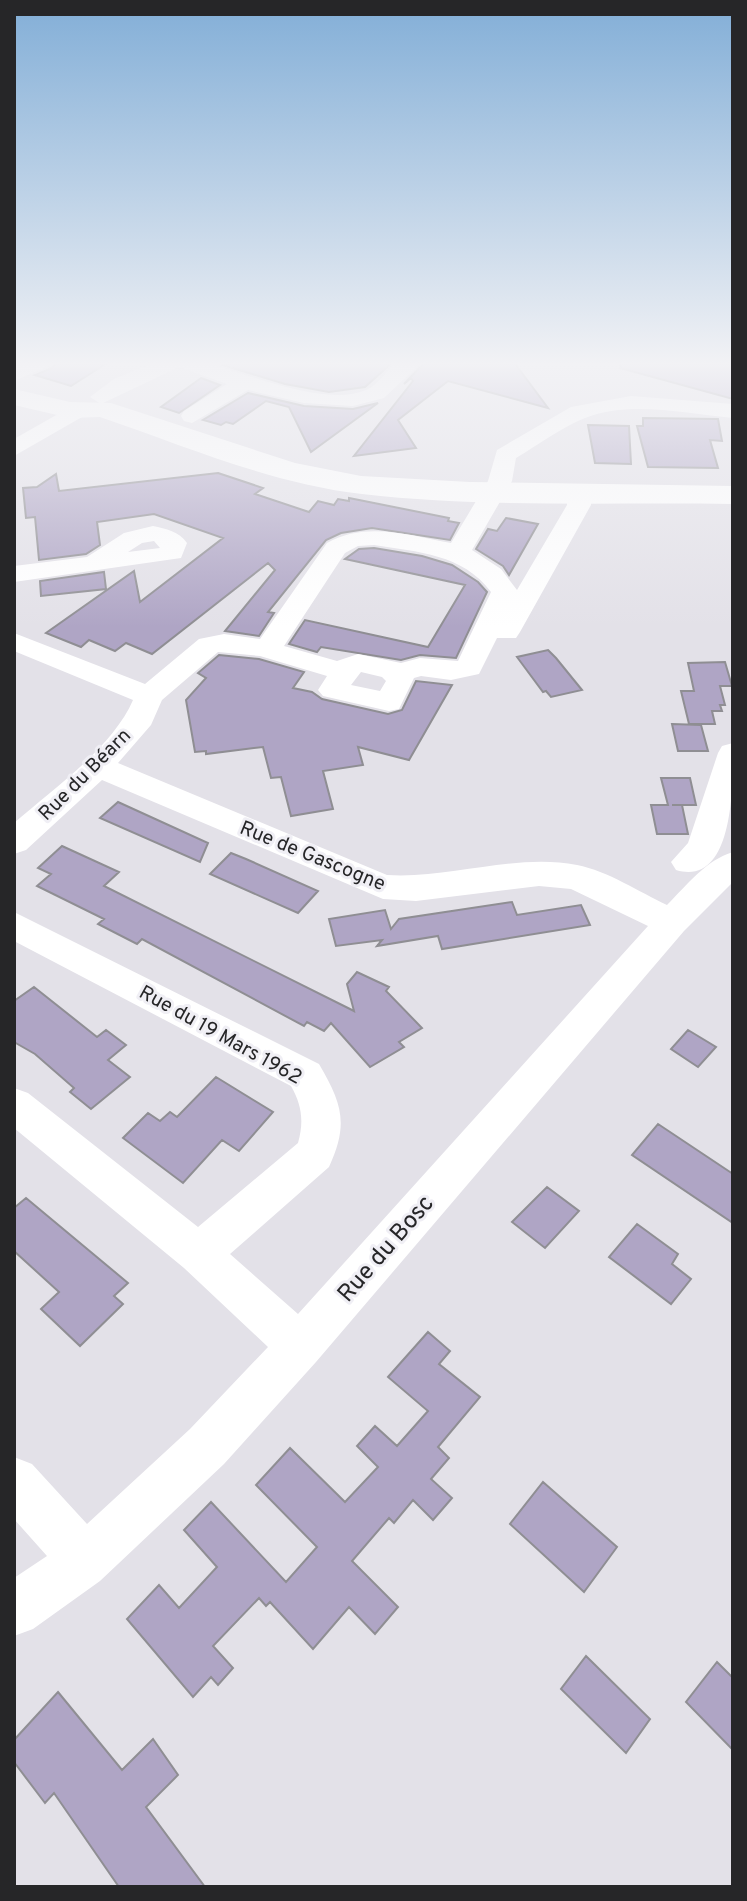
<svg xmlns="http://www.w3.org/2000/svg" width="747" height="1901" viewBox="0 0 747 1901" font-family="Overpass,sans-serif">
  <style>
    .building { fill: #afa5c5; stroke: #8f8e93; stroke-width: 2 }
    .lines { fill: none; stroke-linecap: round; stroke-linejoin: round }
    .minor { fill: #fff; fill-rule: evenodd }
    .major { fill: #fff; fill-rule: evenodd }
    .labels { text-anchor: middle; stroke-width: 6; stroke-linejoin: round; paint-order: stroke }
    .street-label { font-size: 20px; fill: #262628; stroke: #f0eff5 }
    .near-street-label { font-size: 24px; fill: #262628; stroke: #f0eff5 }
  </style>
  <rect width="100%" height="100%" fill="#e3e1e8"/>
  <!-- building -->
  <path class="building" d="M57 361H110L71 386 35 375 52 368Z
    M228 361H394L365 387 329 392 285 384 223 365Z
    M426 361H513L548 408 448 381 398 420 416 448 354 456 413 381 411 378 404 384Z
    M621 361H733V399L620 368Z
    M201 378 220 385 179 413 161 407Z
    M248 393 304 406 353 409 378 403 311 452 289 407 266 401 233 424 226 422 221 425 203 420Z
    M643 418 718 419 722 441 710 440 718 468 648 467 637 426H643Z
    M588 425 629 426 631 464 595 463Z
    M218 473 263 488 255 494 309 512 318 501 334 505 338 499 349 501V498L449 518 448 521 459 523 450 540 372 528 341 533 326 540 268 612 274 613 259 636 225 631 275 570 268 563 152 654 126 643 115 651 89 640 81 647 46 633 134 571 140 602 223 538 154 514 97 522 100 545 86 554 39 560 35 517 26 518 23 488 37 487 56 474 59 491Z
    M506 518 538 524 509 575 503 566 476 549 488 529 497 531Z
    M374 548 422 556 452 565 478 582 487 592 456 658 420 655 401 660 321 647 317 652 289 644 305 620 428 647 465 585 345 559 359 549Z
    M104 572 106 589 41 596 40 581Z
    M548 650 556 658 582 690 551 697 546 691 543 692 517 657Z
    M219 655 259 659 304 672 293 688 312 692 322 699 388 714 402 710 416 681 452 685 409 760 358 747 363 765 323 771 333 809 291 816 281 777 271 778 263 747 206 754V751L195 752 186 700 206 678 198 673Z
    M725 662 732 686H720L725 705H720L722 711H712L715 724H689L681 691H694L688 663Z
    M672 724 701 725 708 751H678Z
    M661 778H690L696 805H672H682L688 834H657L651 805H668Z
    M118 802 208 843 200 862 100 818Z
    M62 846 119 872 104 886 354 1011 347 984 357 972 389 987 386 991 422 1028 399 1042 404 1047 370 1067 331 1023 324 1031 307 1022 304 1026 142 939 137 944 98 924 104 919 37 886 51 874 38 868Z
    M231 853 246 859 318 891 298 913 210 874Z
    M512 902 517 915 581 905 590 925 442 949 438 936 377 946 382 940 336 946 329 919 385 910 391 929 399 919Z
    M34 987 97 1037 106 1030 126 1045 108 1060 130 1077 91 1109 70 1092 74 1088 35 1054 14 1042V1001Z
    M688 1030 716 1047 698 1067 671 1049Z
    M216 1077 273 1112 239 1151 222 1140 183 1183 123 1138 148 1113 160 1121 170 1112 177 1117Z
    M658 1124 733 1174V1223L632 1155Z
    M547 1187 579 1211 545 1248 512 1222Z
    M26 1198 128 1283 114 1296 123 1304 80 1346 41 1309 59 1292 14 1251V1208Z
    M637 1224 678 1254 672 1264 691 1279 671 1304 609 1257Z
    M428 1332 450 1351 439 1364 480 1397 438 1447 449 1458 431 1479 452 1498 433 1520 413 1500 394 1523 389 1518 352 1561 398 1607 375 1634 349 1607 313 1649 270 1602 266 1606 259 1598 213 1646 233 1668 218 1685 211 1677 193 1697 127 1619 159 1585 179 1608 217 1567 184 1530 211 1502 286 1582 317 1547 256 1485 290 1448 345 1502 378 1467 357 1446 375 1426 397 1446 428 1411 388 1377Z
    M543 1482 617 1547 584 1592 510 1524Z
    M586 1656 650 1719 626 1753 561 1689Z
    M717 1662 733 1678V1750L686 1702Z
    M58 1692 122 1770 153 1739 178 1775 146 1807 205 1887H119L54 1793 45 1803 14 1762V1740Z"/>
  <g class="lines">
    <!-- minor -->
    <path class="minor" d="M27 361H54L51 365 14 381V367Z
      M158 361C171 361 188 359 202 362 244 372 324 408 366 390 379 385 387 369 399 361H423L384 398 353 406 304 403 248 390 192 423 184 421 181 416 184 411 227 384 179 367 101 404 90 397 114 379Z
      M631 396 733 404V418C687 414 630 400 585 418 562 427 538 445 516 458L512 481 472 550 501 569 517 590 567 505V492L570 487H588L591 492V505L520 632 516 638H497L479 674 451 680 421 676 414 678 399 709 389 711 323 696 318 690 327 676 260 656 218 652 162 700 151 725 118 763 387 875C450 879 515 853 577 865 608 871 639 892 667 905 687 885 706 860 733 852V882L684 931 316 1362 224 1464 100 1581 33 1629 14 1636V1578L47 1556 14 1519V1457L32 1464 87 1524 190 1429 268 1347 184 1268 14 1128V1088L28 1093 198 1227 298 1143C304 1122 302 1105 291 1086L14 941V912L319 1064C342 1103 349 1124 329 1167L230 1254 298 1314 648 926 571 889 539 886 416 901 383 899 102 780 26 850 14 854V823C52 790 113 747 133 700L14 651V633L145 684 199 639 224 634 260 639 327 543C366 521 408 535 451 543L488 481 497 450 571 407ZM374 545C418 552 463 554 491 592L458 661 420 658 401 663 358 654 337 661 284 646 345 553 358 546ZM361 672 382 677 386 681 380 691 351 685Z
      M74 405 85 412 82 417 14 456V439Z
      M153 526C166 529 179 531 187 543L181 558 14 582V566L87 557 124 533ZM154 541 160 548 128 552 142 543Z
      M733 743C733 778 736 888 676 870L671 862 688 843 718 753 722 746Z"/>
    <!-- major -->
    <path class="major" d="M14 389 70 402 111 403 295 463 361 476 470 482 733 486V504C610 502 484 508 362 494 272 484 185 446 100 417L70 418 14 405Z"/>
  </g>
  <!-- sky -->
  <linearGradient id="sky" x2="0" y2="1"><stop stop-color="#82aed7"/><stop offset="0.58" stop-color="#f2f2f5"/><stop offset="1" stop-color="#f2f2f5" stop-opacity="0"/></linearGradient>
  <rect width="747" height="627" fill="url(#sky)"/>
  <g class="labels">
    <!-- street labels -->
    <g class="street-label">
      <text transform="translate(84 774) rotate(-45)" y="7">Rue du Béarn</text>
      <text transform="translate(313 855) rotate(22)" y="7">Rue de Gascogne</text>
      <text transform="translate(221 1034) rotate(29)" y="7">Rue du 19 Mars 1962</text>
    </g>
    <!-- near-street labels -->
    <g class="near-street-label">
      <text transform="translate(385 1248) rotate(-49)" y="8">Rue du Bosc</text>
    </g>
  </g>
  <!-- border -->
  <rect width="747" height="1901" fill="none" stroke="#262628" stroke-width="32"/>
</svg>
